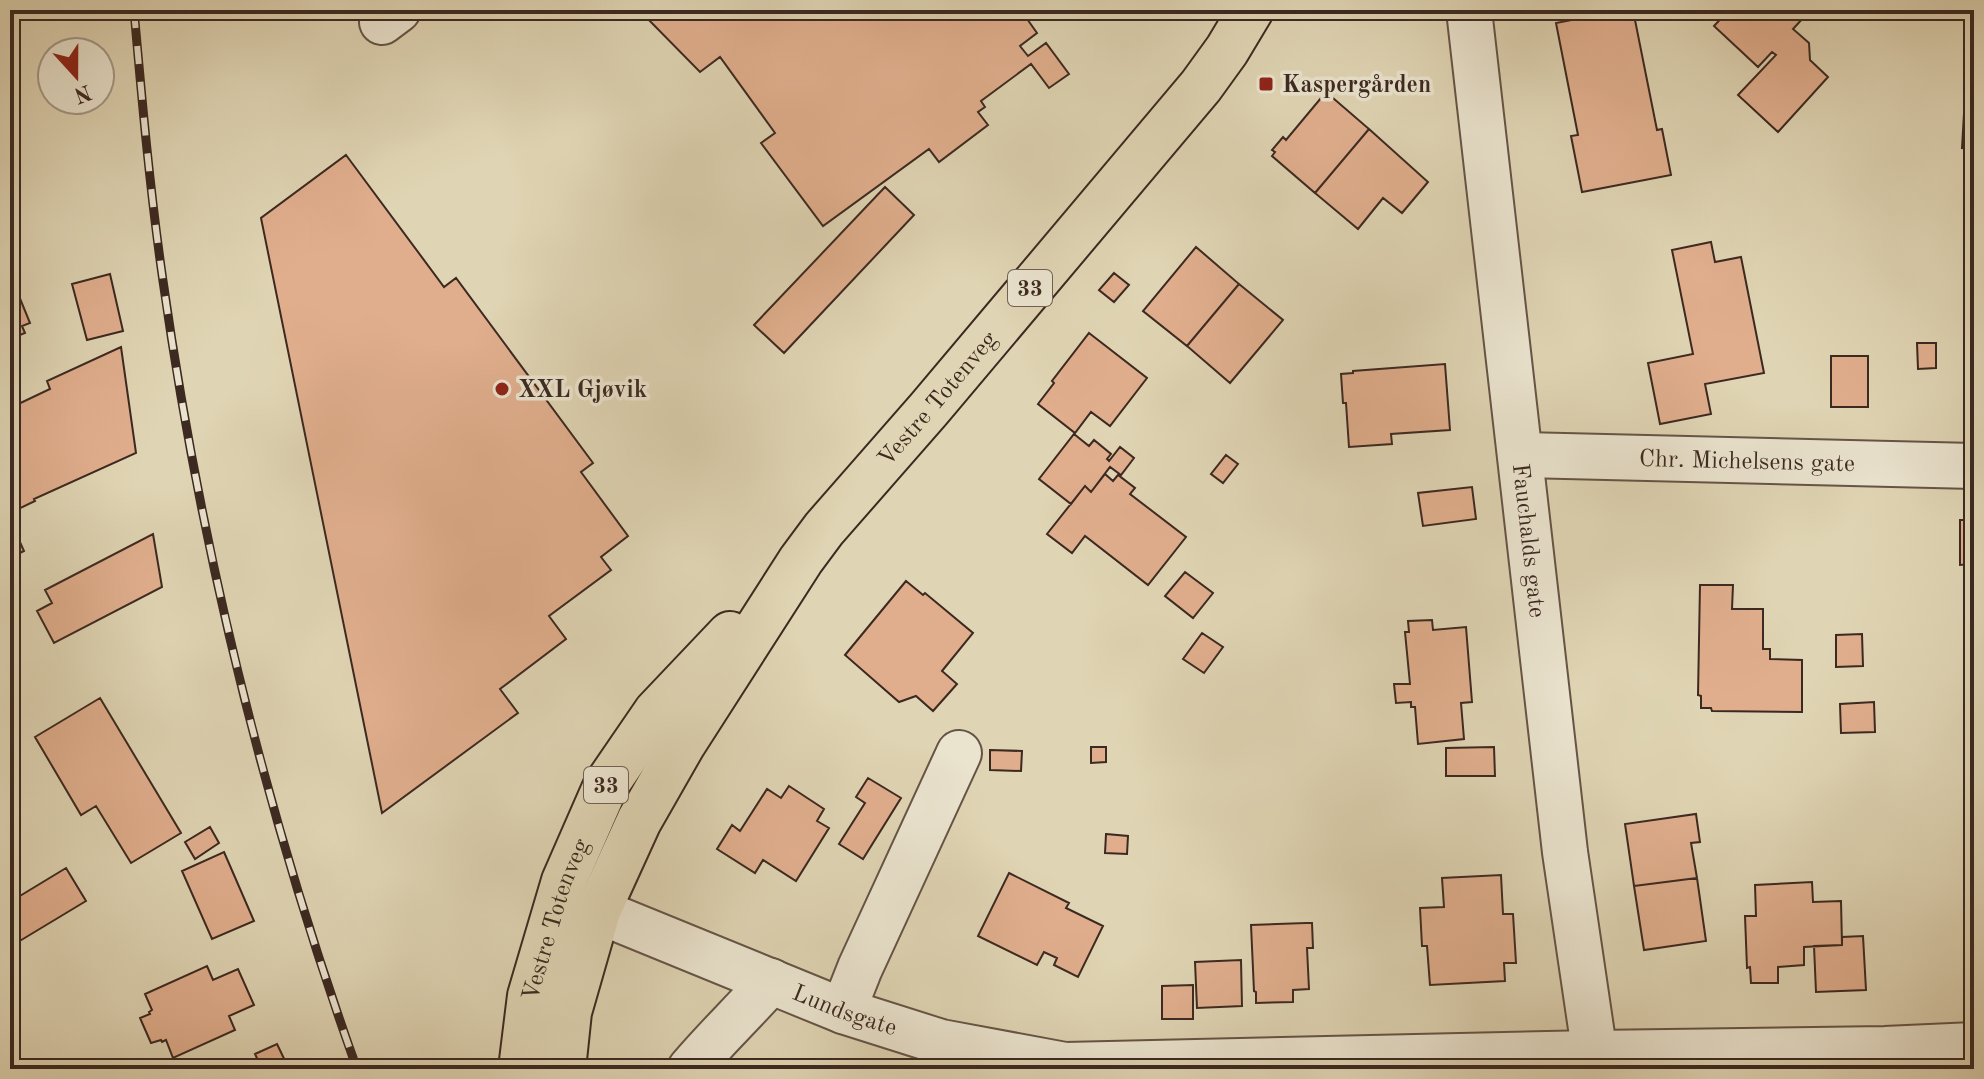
<svg xmlns="http://www.w3.org/2000/svg" width="1984" height="1079" viewBox="0 0 1984 1079" font-family="'Old Standard TT',serif">
  <style>
    .building { fill: #e0ae8d; stroke: #3c2921; stroke-width: 2 }
    .lines { fill: none; stroke-linecap: round; stroke-linejoin: round }
    .minor-casing { stroke: #655446; stroke-width: 48 }
    .major-casing { stroke: #3c2921; stroke-width: 48 }
    .minor { stroke: #eae3ce; stroke-width: 44 }
    .major { stroke: #dfd4b3; stroke-width: 44 }
    .rail-casing { stroke: #3c2921; stroke-width: 9 }
    .rail { stroke: #eae3ce; stroke-width: 6; stroke-dasharray: 18; stroke-linecap: butt }
    .poi-dot { fill: #8f2418; stroke: #eae3ce; stroke-width: 3 }
    .labels { text-anchor: middle; stroke-width: 7; stroke-linejoin: round; paint-order: stroke }
    .shield { fill: #eae3ce; stroke: #706155; stroke-width: 2 }
    .shield-label { font-size: 22px; font-weight: bold; fill: #3c2921 }
    .poi-label { font-size: 24px; font-weight: bold; fill: #3c2921; stroke: #eae3ce; text-anchor: start }
    .street-label { font-size: 24px; fill: #3c2921; stroke: #eae3ce }
  </style>
  <rect width="100%" height="100%" fill="#dfd4b3"/>
  <filter id="stains"><feTurbulence type="fractalNoise" baseFrequency=".0025" numOctaves="4"/><feColorMatrix values="0 0 0 0 .2 0 0 0 0 .09 0 0 0 0 .02 0 0 0 .5 -.17"/></filter>
  <radialGradient id="worn" r=".72"><stop offset=".6" stop-color="#630" stop-opacity="0"/><stop offset="1" stop-color="#630" stop-opacity=".3"/></radialGradient>
  <!-- building -->
  <path class="building" d="M639 10H1033L1025 16 1037 33 1020 46 1028 56 1046 43 1069 74 1049 88 1031 64 981 101 985 107 978 112 988 125 939 162 929 149 823 226 761 143 775 133 720 57 700 72Z
    M1623 10H1633L1657 130 1662 129 1671 175 1582 192 1571 136 1578 135 1556 23Z
    M1729 10H1796L1804 17 1793 29 1809 43 1810 60 1828 77 1778 132 1738 95 1776 55 1772 52 1758 67 1714 26Z
    M1969 64H1974V149L1962 148 1966 79 1968 80Z
    M1326 92 1369 129 1315 193 1272 156 1275 152 1272 150 1283 137 1286 140Z
    M1369 129 1428 182 1402 213 1383 198 1358 229 1315 193Z
    M346 155 444 287 456 278 593 463 581 472 628 536 601 557 611 570 549 616 566 639 500 689 518 713 382 813 261 218Z
    M885 187 914 215 784 353 754 325Z
    M1711 242 1715 262 1741 257 1764 373 1705 384 1711 414 1660 424 1648 363 1693 354 1672 250Z
    M1196 247 1239 284 1187 346 1143 311Z
    M1114 273 1129 285 1114 302 1099 290Z
    M10 274 30 323 22 326 25 333 10 339Z
    M110 274 123 331 87 340 72 284Z
    M1239 284 1283 320 1230 383 1187 346Z
    M1089 333 1147 378 1110 426 1091 412 1075 433 1038 404 1054 383 1052 381Z
    M1917 343H1936V368L1918 369Z
    M121 347 136 453 34 499 35 501 10 513V465L14 464 10 454V408L50 389 47 381Z
    M1831 356H1868V407H1831Z
    M1445 364 1450 430 1391 434 1392 444 1349 447 1346 403H1343L1341 374 1353 373V371Z
    M1074 434 1089 446 1094 440 1111 454 1107 459 1109 461 1120 447 1134 458 1121 475 1110 467 1091 492 1085 486 1071 504 1039 479Z
    M1226 455 1238 464 1223 483 1211 474Z
    M1105 474 1113 481 1118 475 1135 488 1130 494 1186 537 1148 585 1085 536 1072 553 1047 534 1085 486 1091 492Z
    M1472 487 1476 519 1423 526 1418 493Z
    M10 520 24 551 10 558Z
    M1960 520H1974V611H1970L1971 564 1960 565Z
    M153 534 162 587 54 643 37 611 52 603 45 590Z
    M1185 572 1213 593 1193 618 1165 596Z
    M906 581 923 595 925 593 973 633 942 671 957 684 933 711 916 696 899 702 845 655Z
    M1700 585H1733L1732 609H1763V649H1770V659L1802 660V712L1712 711 1711 708H1701V696L1698 695Z
    M1432 620 1433 630 1466 627 1472 702 1461 703 1464 739 1418 744 1415 707H1411V702L1396 703 1394 684H1410L1405 632H1409L1408 621Z
    M1202 633 1223 647 1204 673 1183 659Z
    M1862 634 1863 666 1836 667V635Z
    M1972 663H1974V715H1971Z
    M100 698 181 833 131 863 96 806 81 815 35 737Z
    M1874 702 1875 732 1841 733 1840 704Z
    M1091 747H1106V762L1091 763Z
    M1494 747 1495 776H1446V748Z
    M990 750 1022 751 1021 771 990 770Z
    M868 778 901 798 863 859 839 844 865 803 856 797Z
    M789 786 824 809 817 821 829 828 796 881 763 860 755 873 717 849 732 825 740 831 767 789 781 798Z
    M1696 814 1700 842 1691 843 1697 878 1634 886 1625 824Z
    M210 827 219 843 195 859 185 842Z
    M1106 834 1128 836 1127 854 1105 853Z
    M224 852 254 921 212 939 182 871Z
    M66 868 86 901 13 945 10 940V902Z
    M1009 873 1069 903 1066 908 1103 926 1078 977 1054 965 1057 958 1044 952 1037 965 978 936Z
    M1501 875 1503 914H1513L1516 963H1504L1505 981 1430 985 1427 946H1422L1420 908 1444 907 1442 878Z
    M1697 878 1706 941 1644 950 1634 886Z
    M1812 882 1813 902 1841 901 1842 945 1804 947V965L1778 967V983H1751L1750 967 1747 968 1745 916H1756L1755 885Z
    M1306 923H1312L1313 948H1307L1309 989 1293 990V1002L1256 1003V992L1254 991 1251 925Z
    M1863 936 1866 990 1816 992 1814 946 1842 945V937Z
    M1241 960 1242 1006 1197 1008 1195 962Z
    M207 966 213 980 238 969 254 1005 229 1016 235 1030 173 1058 166 1040 162 1042 161 1040 151 1043 140 1018 150 1014 149 1012 152 1010 145 994Z
    M1193 985V1019H1162V986Z
    M277 1044 289 1069H262L255 1054Z"/>
  <g class="lines">
    <!-- minor casing -->
    <g class="minor-casing">
      <g id="minor">
        <path id="s1" d="M1469 10 1565 852 1597 1069"/>
        <path d="M382 22 398 10"/>
        <path id="s2" d="M1521 455 1974 466"/>
        <path id="s3" d="M598 911 843 1011 941 1042 1065 1065 1593 1053 1885 1049 1974 1045"/>
        <path d="M843 1011 860 968 959 753"/>
        <path d="M690 1069C716 1038 745 1011 771 981"/>
      </g>
    </g>
    <!-- major casing -->
    <g class="major-casing">
      <g id="major">
        <path id="s4" d="M521 1069 530 996 564 881 606 785 656 712 730 634"/>
        <path id="s5" d="M563 1069 569 1012 598 911 639 821 683 744 801 560 824 529 929 409 1201 86 1227 50 1251 10"/>
      </g>
    </g>
    <!-- minor -->
    <use href="#minor" class="minor"/>
    <!-- major -->
    <use href="#major" class="major"/>
    <!-- rail casing -->
    <g class="rail-casing">
      <path id="rail" d="M134 10C142 101 150 191 163 281 201 549 266 815 357 1069"/>
    </g>
    <!-- rail -->
    <use href="#rail" class="rail"/>
  </g>
  <!-- markers -->
  <g class="poi-dot">
    <rect x="1258" y="76" width="16" height="16" rx="4"/>
    <circle cx="502" cy="389" r="8"/>
  </g>
  <g class="labels">
    <!-- shield labels -->
    <g class="shield">
      <rect x="1008" y="270" width="44" height="36" rx="6"/>
      <rect x="584" y="767" width="44" height="36" rx="6"/>
    </g>
    <g class="shield-label">
      <text x="1030" y="296">33</text>
      <text x="606" y="793">33</text>
    </g>
    <!-- poi labels -->
    <g class="poi-label">
      <text x="1282" y="92">Kaspergården</text>
      <text x="518" y="397">XXL Gjøvik</text>
    </g>
    <!-- street labels -->
    <g class="street-label">
      <text dy="8" stroke="none"><textPath href="#s5" startOffset="780">Vestre Totenveg</textPath></text>
      <text dy="8" stroke="none"><textPath href="#s2" startOffset="226">Chr. Michelsens gate</textPath></text>
      <text dy="8" stroke="none"><textPath href="#s1" startOffset="534">Fauchalds gate</textPath></text>
      <text dy="8" stroke="none"><textPath href="#s4" startOffset="154">Vestre Totenveg</textPath></text>
      <text dy="8" stroke="none"><textPath href="#s3" startOffset="266">Lundsgate</textPath></text>
    </g>
  </g>
  <!-- margin -->
  <rect width="1984" height="1079" fill="none" stroke="#dfd4b3" stroke-width="40"/>
  <rect x="12" y="12" width="1960" height="1055" fill="none" stroke="#3c2921" stroke-width="4"/>
  <rect x="20" y="20" width="1944" height="1039" fill="none" stroke="#3c2921" stroke-width="2"/>
  <!-- north arrow -->
  <g transform="translate(76 76) rotate(159)"><circle r="38" fill="#eae3ce" stroke="#a49989" stroke-width="2"/>
  <path d="M0-6L14 30L0 20L-14 30Z" fill="#8f2418"/>
  <text y="-12" font-size="22" font-weight="bold" text-anchor="middle" fill="#3c2921">N</text>
  </g>
  <rect width="100%" height="100%" filter="url(#stains)"/>
  <rect width="100%" height="100%" fill="url(#worn)"/>
</svg>
